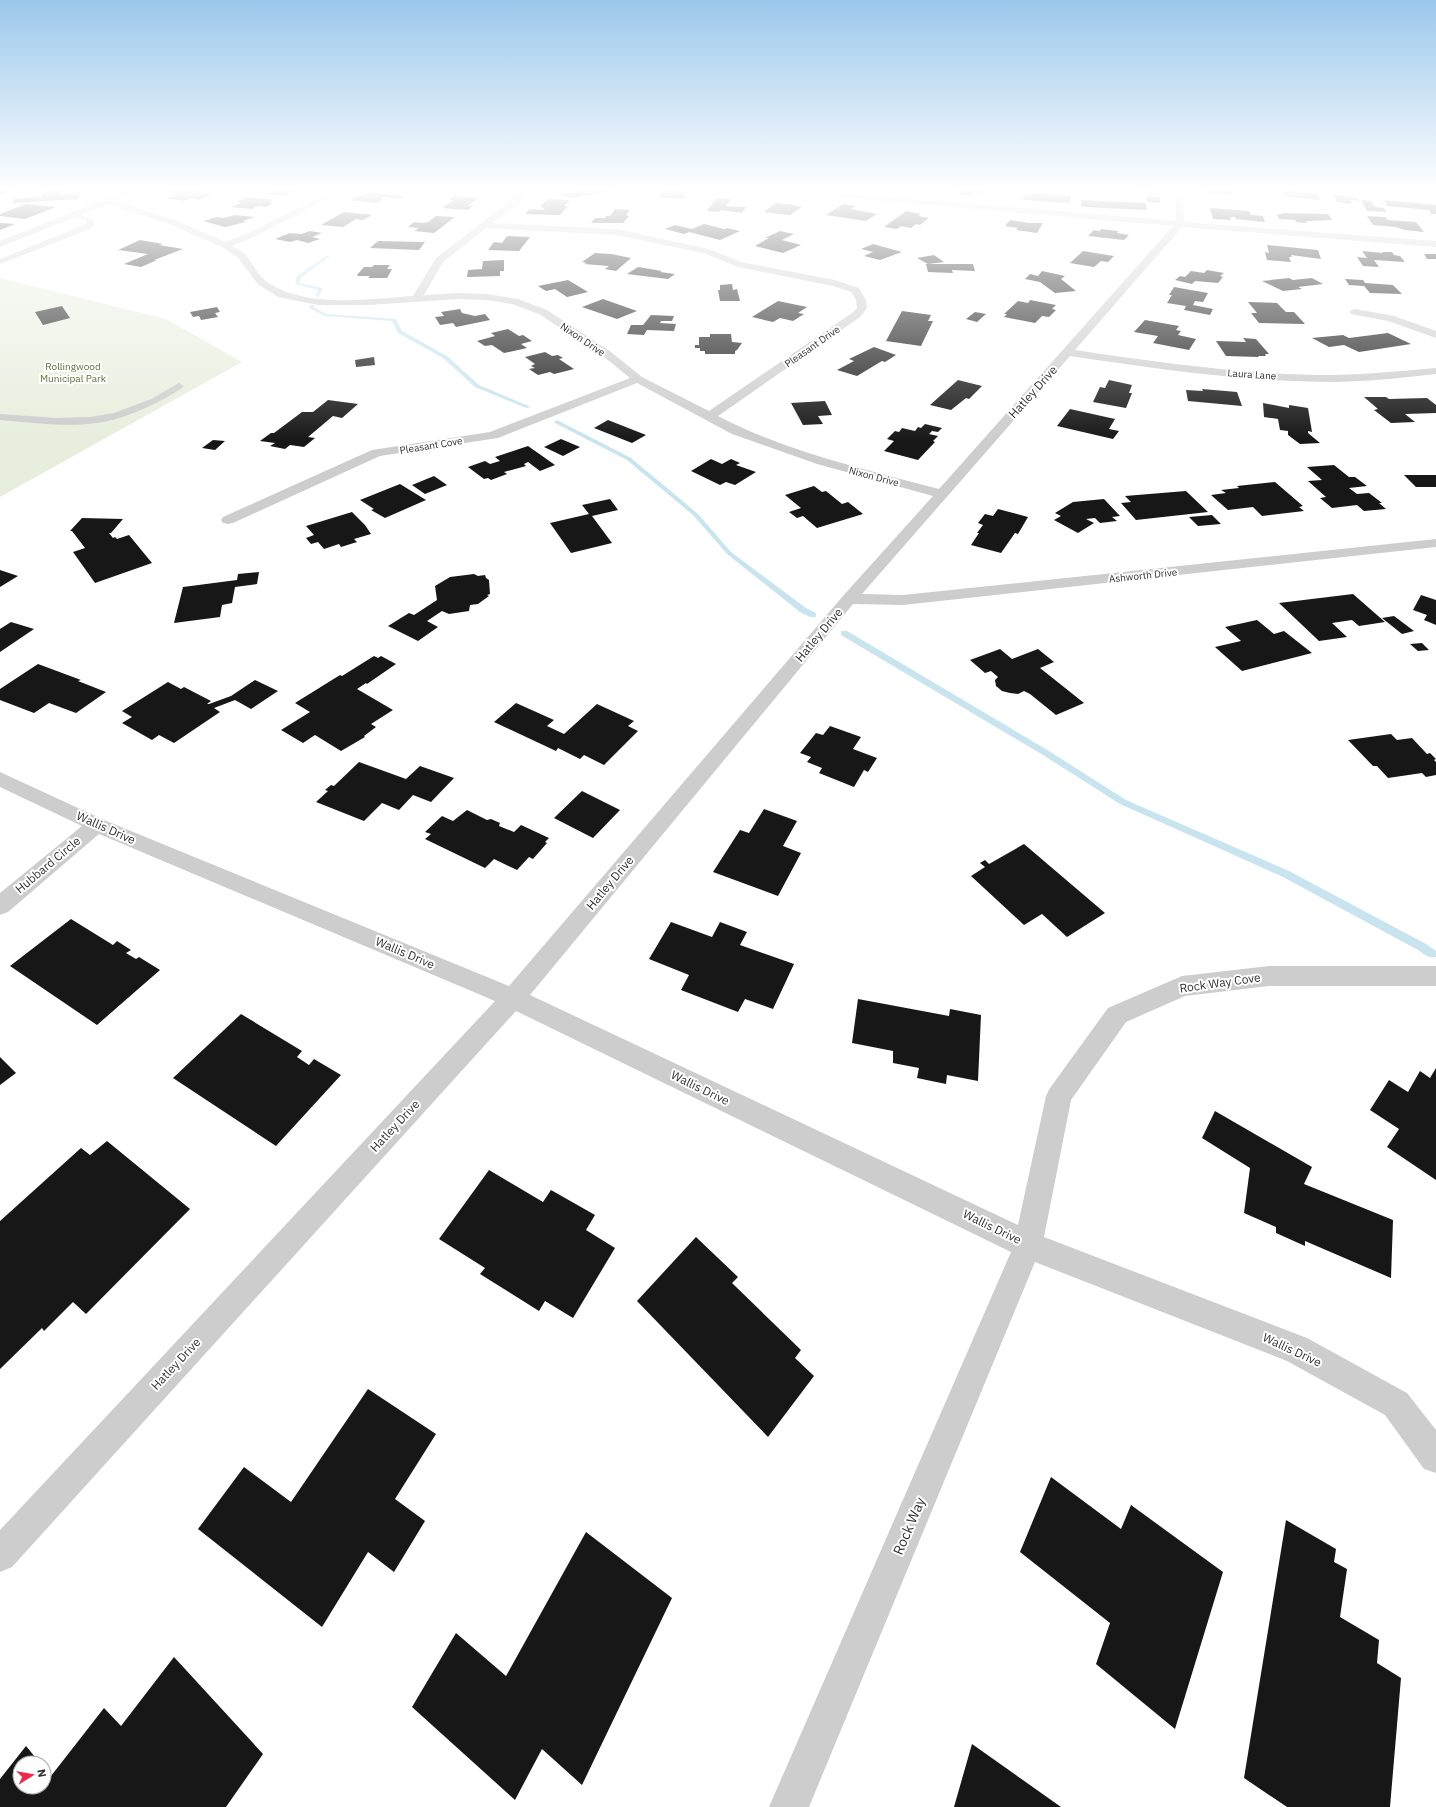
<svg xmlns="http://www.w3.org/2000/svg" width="1436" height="1807" viewBox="0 0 1436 1807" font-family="'IBM Plex Sans',sans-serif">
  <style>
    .green { fill: #e8eedd }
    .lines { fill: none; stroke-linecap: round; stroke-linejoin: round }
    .stream { fill: #c8e4ef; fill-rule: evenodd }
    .building { fill: #171717 }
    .service { fill: #cdcdcd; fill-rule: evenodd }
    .minor { fill: #cdcdcd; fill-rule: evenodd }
    .tertiary { fill: #cdcdcd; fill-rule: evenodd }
    .labels { text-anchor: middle; stroke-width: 4; stroke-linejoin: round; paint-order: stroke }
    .far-street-label { font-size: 10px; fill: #303030; stroke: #fff }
    .far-park-label { font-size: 10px; fill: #58703a; stroke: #fff }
    .street-label { font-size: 12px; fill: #303030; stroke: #fff }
    .near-street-label { font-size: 14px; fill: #303030; stroke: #fff }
  </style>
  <rect width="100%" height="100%" fill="#fff"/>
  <!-- green -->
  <path class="green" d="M0 278 166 319 242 362 0 497Z"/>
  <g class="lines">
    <!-- stream -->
    <path class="stream" d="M327 255 330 256 301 278 299 283 323 288 319 296 317 297 315 296 318 290 295 284 297 276Z
      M310 305H314V307L326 314 396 319 402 331 447 356 479 385 531 407 526 408 475 387 443 358 398 333 392 321 325 316 309 308Z
      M557 420 631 458 697 513 731 552 806 608 816 613V617H810L800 612 727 554 693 515 627 460 555 423 554 422Z
      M841 631H847L1049 751 1126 800 1289 871 1426 944 1436 951V957C1429 959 1424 954 1418 950L1283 877 1120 804 1043 755 841 635Z"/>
  </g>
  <!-- building -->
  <path class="building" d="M5 188H23L0 195V190Z
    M168 188H185L182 189 211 193 208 194 211 195 198 200 191 198 184 201 166 198 179 193 158 191Z
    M284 188H303L286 196 267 194Z
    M593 188H607L614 191 570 198 560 194Z
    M958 188H967L984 189 982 193H973L972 196 956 194Z
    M1135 188H1148V192L1135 191Z
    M1205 188H1231L1234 189V191H1231L1232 195 1206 193Z
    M64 189 61 194 82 192 78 199 12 203 14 199 41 197 45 191Z
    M665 190 687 192 684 195H687L683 199 658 197Z
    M1283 190 1317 193 1320 200 1285 196Z
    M369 192 384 194 405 196 400 199 383 197 380 199H384L376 203 350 200Z
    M1039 193 1071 196 1070 203 1023 200 1025 194Z
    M1333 194 1358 198 1360 201 1351 200 1352 204 1337 202Z
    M454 196 479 198 467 206H473L468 210 442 208 453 200H449Z
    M1147 196 1160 197V203L1147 202Z
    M247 197 273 200 269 202 274 203 265 207 258 206 252 209 231 207 241 203 236 202Z
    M717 198 731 199 726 206 746 207 742 213 721 210 719 212 707 211Z
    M548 199 570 200 564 206H568L560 215 525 214 530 209 543 210 545 208 540 207Z
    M1081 200 1146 203 1147 210 1086 207 1081 206Z
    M1361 200 1371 201 1375 207 1384 208 1387 212 1367 211Z
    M1384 200 1436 205V214H1431L1429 210 1387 206Z
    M775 203 789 204 802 207 790 215 764 212Z
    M26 204 56 207 25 219 0 216V214Z
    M843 204 856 206 851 209 877 214 866 221 826 215Z
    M1210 208 1249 211 1251 215 1263 216 1265 222 1236 219 1235 217H1230L1231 220 1213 219Z
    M615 209 630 210 626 215 629 216 623 223H591L595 218H605L606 216H610Z
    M906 211 921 214 918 216 929 218 920 225 916 224 911 228 901 226 897 229 884 227Z
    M344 212 372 215 363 220 356 219 343 227 321 225Z
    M1282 213 1328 214 1332 220 1306 221 1307 223 1296 222 1295 220 1279 219 1277 214H1283Z
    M235 215 255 217 243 221 246 222 225 227 203 221 217 217 223 218Z
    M436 216 455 217 434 233 414 231 419 228 408 227 414 222 424 223 428 222Z
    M1367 216 1385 217 1388 220 1416 222 1424 232 1405 230 1396 227 1373 225Z
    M1010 220 1029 223H1043L1037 233 1016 230 1018 228 1005 226Z
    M0 223H1L15 224 0 230Z
    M704 224 724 229 727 228 740 231 720 240 689 232 684 234 665 229 675 225 692 229Z
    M1101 229 1118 231 1117 233 1129 235 1124 240 1088 236 1094 230 1100 231Z
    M310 231 322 233 312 237 320 239 308 243 297 240 290 242 275 239 290 233 301 234Z
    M780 231 794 234 782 240 801 245 783 253 755 246 769 238H765Z
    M507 236 530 237 519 251 488 250 494 242 502 243Z
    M140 240 163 244 159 245 183 249 154 260H157L141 267 124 264 148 254 118 250Z
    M378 241 425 242 419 250 370 248Z
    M873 244 902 252 880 260 864 256 873 252 861 249Z
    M1267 245 1318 250 1321 259 1291 255 1292 257H1289L1291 262 1267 260 1265 252 1269 253Z
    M1083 251 1114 256 1108 262 1101 261 1094 267 1070 263Z
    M1362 251 1383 253 1382 252H1392L1394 255 1400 256 1405 262 1374 260 1379 267 1363 266 1357 257 1367 258Z
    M595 253 611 254 631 258 616 271 605 269 609 266 584 264 587 263 582 262Z
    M1424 254H1436V259H1427Z
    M934 255 944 262 928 264 917 258Z
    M504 260V271H500V276L467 277 468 270 482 269 483 261Z
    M926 264H973L975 271 952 270 953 273 928 272Z
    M374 265H390L387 269H392L390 273 387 278H368L370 276H358L357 275 364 267H372Z
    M638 267 662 271 660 272 675 274 668 279 627 274Z
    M1207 270 1224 273 1220 276 1223 277 1218 283 1195 281 1192 284 1175 280 1180 276 1185 277 1191 271 1204 273Z
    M1042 271 1065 276 1061 279 1076 291 1055 293 1040 282 1025 279 1030 274 1038 276Z
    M1289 278 1293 280 1312 278 1323 284 1298 287 1302 289 1283 291 1262 281Z
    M1345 279 1363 280 1365 283 1393 285 1402 294 1370 293 1364 286 1349 285Z
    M568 280 588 292 567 297 555 289 546 291 538 286Z
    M732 284 733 290 737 289 740 301H720L718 290H720V285Z
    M1174 287 1208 293 1203 302 1195 301 1193 305 1213 309 1210 315 1184 310 1186 306 1167 303 1172 295H1169Z
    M603 299 637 311 617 319 582 307Z
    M1030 300 1056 305 1052 309 1056 310 1049 317 1042 316 1035 323 1004 317 1007 314H1004L1018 301 1028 303Z
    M778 301 807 307 798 313 804 314 793 321 780 318 773 322 752 317Z
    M1248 302 1277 303 1286 312H1294L1305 324 1259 323 1251 313H1257Z
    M62 306 70 318 43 325 35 312Z
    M217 307 220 312 215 313 218 317 201 320 199 316 193 317 190 312Z
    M460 309 462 313 475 316 485 314 490 320 456 327 453 323 440 325 435 317 444 316 441 312Z
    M902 311 931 315 928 321H933L921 346 886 341Z
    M975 312 986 314 977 322 966 319Z
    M651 315 674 316 672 321H661L660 323 676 324 674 331 647 330 644 335 627 334 631 325H643Z
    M1145 320 1179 326 1176 330 1181 331 1178 335 1196 339 1189 350 1153 343 1158 336 1134 332Z
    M508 329 519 336 523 335 532 341 521 344 527 348 504 353 492 345 485 346 477 341 495 336 491 333Z
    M1388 333 1411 344 1359 352 1344 345 1329 347 1312 338 1343 335 1349 338Z
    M710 334H731L732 342 742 343 737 350 735 351V354H705V351H700V348H695V345H699V337H710Z
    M1243 338 1256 339 1269 354H1265L1266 356H1258L1259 357 1226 356 1216 341 1246 342Z
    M874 347 896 355 885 362 882 361 857 376 837 370 854 361 849 359Z
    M545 352 552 356 558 355 563 358 559 359 574 369 554 374 550 372 538 375 529 369 535 368 531 366 535 364 525 357Z
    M374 357 375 365 356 367 355 360Z
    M958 380 982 386 969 399 966 398 951 410 930 405Z
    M1109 380 1132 385 1129 393H1132L1126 408 1093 402 1100 387 1105 388Z
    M1202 389 1237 392 1242 406 1188 401 1186 390 1203 391Z
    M1364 397H1386L1389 399 1427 398 1436 405V413L1405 414 1415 422 1391 423 1374 410 1378 409Z
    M328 400 358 404 342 418 333 416 308 437 315 438 304 447 290 445 285 449 270 446 275 443 260 441 271 433H274L302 412H313Z
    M825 401 832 415 818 416 823 424 803 425 791 403Z
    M1263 403 1289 408V405L1308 408 1312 432 1308 431V433L1320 443 1300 444 1288 435V431L1280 430 1278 419 1264 417Z
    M1070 409 1115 419 1109 429 1119 431 1113 439 1057 426Z
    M608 420 646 435 632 443 594 428Z
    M925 424 942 428 938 432 932 431 929 434 938 436 933 441 935 442 918 460 884 451 894 441 887 439 895 431 899 432 902 428 915 431 918 427 921 428Z
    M561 439 580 447 563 456 544 447Z
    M213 440 225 441 215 450 202 448Z
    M528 446 555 465 540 471 528 462 524 464 526 466 504 472 507 474 491 480 488 478 484 479 468 467 485 461 490 464 500 461 495 457Z
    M711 459 722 464 731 459 740 463 736 465 756 472 735 485 726 482 720 485 691 471Z
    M1334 465 1349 477H1355L1367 486 1349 488 1357 494 1369 493 1382 503H1379L1386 509 1364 511 1357 505 1332 508 1320 498 1326 497 1308 481 1322 480 1307 467Z
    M1404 475H1436V487H1416Z
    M434 476 447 485 425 494 412 485Z
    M1275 482 1303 506 1299 507 1304 511 1262 516 1253 507 1228 510 1211 495 1226 493 1221 490 1239 488 1237 486Z
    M400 484 426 500 385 518 371 510 374 509 360 500Z
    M814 486 822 492 826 491 842 504 848 502 863 514 817 528 803 516 797 518 789 512 801 508 785 495Z
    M1186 491 1208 512 1136 520 1121 503 1131 502 1125 496Z
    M610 499 618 510 592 516 612 543 571 553 550 523 589 514 582 505Z
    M1104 499 1120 516 1112 517 1117 521 1100 523 1095 518 1086 519 1094 523 1078 533 1054 520 1061 516 1055 513 1073 502Z
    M998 509 1028 517 1018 534 1015 533 1001 553 971 545 979 533H977L983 525 978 523 985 514 993 516Z
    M352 512 365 525 371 534 354 539 357 542 341 547 339 544 324 549 318 542 311 544 306 538 314 535 306 526Z
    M1212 515 1221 524 1198 526 1189 517Z
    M82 518 123 519 111 533H109L113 538 115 537 117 539 129 535 152 563 95 583 73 552 85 548 72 531H70Z
    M0 570 18 576 0 587Z
    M259 572 257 584 235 587 232 603 222 605 220 617 174 623 183 587 237 580 238 574Z
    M474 574 478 576 485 575 486 578 489 580 490 594 487 595 489 596 478 604 470 605 469 611 449 614 442 611 427 621 438 627 418 641 388 626 409 613 414 615 437 600 435 586 450 577Z
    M1353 594 1385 622 1359 626 1352 620 1332 623 1347 637 1319 641 1279 603Z
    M1421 595 1436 600V625L1424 620 1427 615 1413 610Z
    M1394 616 1414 631 1402 634 1382 618Z
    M1257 620 1274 634 1284 631 1312 653 1242 671 1215 647 1241 641 1225 627Z
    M11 622 34 629 0 652V629Z
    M1422 643 1429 650 1418 651 1410 644Z
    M1000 649 1012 659 1038 649 1054 662 1040 668 1084 703 1056 715 1030 694 1024 691 1018 694 1010 693 1002 691 996 686 995 680 998 677 991 671 985 673 970 660Z
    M374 656 378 658 381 656 396 664 367 684 366 683 357 689 393 710 371 724 376 727 364 736 365 737 341 751 315 735 303 743 281 730 310 712 295 703 340 675 342 676Z
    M38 664 81 680 78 681 106 692 76 713 49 703 34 713 0 700V689Z
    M255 680 278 691 251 709 235 700 214 708 220 712 174 743 159 735 152 740 122 723 132 717 122 711 168 682 181 689 184 687 211 701 207 704H209L231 696Z
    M516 703 554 720 547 726 564 734 597 704 634 721 628 726 638 731 604 765 584 755 580 759 558 748 556 751 494 722Z
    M830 726 861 737 853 749 877 758 868 772 864 770 854 787 819 773 822 768 807 762 811 757 800 753 816 733 823 735Z
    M1391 734 1397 740 1412 738 1427 754 1430 753 1436 759 1434 760 1436 762V775L1426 777 1422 773 1388 778 1377 766H1373L1348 740Z
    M359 762 406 779 420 766 454 778 431 802 413 795 399 810 382 803 364 821 316 802 328 791 325 790 331 785 334 786Z
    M582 791 620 810 593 838 554 818Z
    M764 809 797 821 783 846 801 853 778 896 713 872 740 830 749 833Z
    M467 810 487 820 491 819 500 823 499 826 514 832 521 825 549 838 545 842 547 843 533 859 529 857 517 870 494 859 485 868 425 839 431 834 425 832 442 816 453 821Z
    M1024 844 1105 913 1067 937 1042 914 1024 925 971 876 985 867 980 863 985 860 989 864Z
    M71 919 113 945 117 941 131 950 126 953 136 959 139 957 160 970 97 1025 10 966Z
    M671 922 712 937 720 922 747 932 740 945 794 964 773 1009 745 999 738 1012 681 990 689 975 649 959Z
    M858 999 949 1016 950 1009 981 1015 978 1081 947 1075 946 1084 917 1078 919 1068 893 1063V1051L852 1043Z
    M241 1014 302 1051 297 1057 309 1065 314 1059 341 1075 276 1146 173 1078Z
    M0 1057 16 1073 0 1085Z
    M1436 1068V1180L1387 1147 1399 1129 1370 1110 1389 1080 1408 1092 1420 1071 1430 1078Z
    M1215 1111 1312 1167 1304 1184 1393 1220 1391 1278 1305 1241V1246L1276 1233V1227L1244 1213 1250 1168 1202 1138Z
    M107 1141 190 1209 86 1314 73 1302 44 1331 42 1328 0 1369V1221L81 1148 90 1155Z
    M489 1170 543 1202 551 1190 595 1215 586 1230 615 1248 573 1318 545 1301 539 1311 480 1274 485 1268 439 1239Z
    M696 1237 738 1277 732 1283 801 1350 795 1358 814 1376 768 1437 637 1301Z
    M368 1389 436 1434 395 1499 425 1521 394 1572 368 1552 322 1627 198 1529 244 1467 291 1502Z
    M1051 1477 1121 1529 1131 1505 1223 1572 1175 1729 1096 1664 1110 1623 1020 1552Z
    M1286 1520 1336 1549 1334 1562 1347 1569 1340 1617 1379 1640 1377 1663 1401 1678 1390 1807H1287L1244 1778Z
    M586 1532 672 1598 582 1785 542 1749 515 1800 412 1707 456 1633 506 1676Z
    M174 1657 263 1754 226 1807H0V1779L26 1746 40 1763H20V1787H44V1768L51 1776 104 1708 121 1726Z
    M972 1744 1061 1807H954Z"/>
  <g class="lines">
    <!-- service -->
    <path class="service" d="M72 213 91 218 95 223 90 229 0 264V259L84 225 87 223 86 220 70 216 69 215Z
      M179 383 184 386 182 388C162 401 142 411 119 418 82 430 38 423 0 420V414L56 418 90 417 114 413 151 399Z"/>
    <!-- minor -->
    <path class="minor" d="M133 188H144L116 201 180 222 225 242 248 233 338 188H348L254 237 232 246C236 248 241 251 245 254 252 262 257 274 266 281 304 309 368 299 413 296L436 258 524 190 531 188H543L530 194 493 223 617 229 709 249 741 262 835 280 859 288 866 300 867 308 860 317 718 416C787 452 865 469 939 489L1173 226 756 190 752 188H784L1176 221 1175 188H1183L1184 222 1436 241V247L1182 227 1075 350C1162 363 1248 375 1336 375 1369 374 1403 371 1436 368V374C1403 378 1369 381 1336 382 1246 382 1158 369 1070 356L862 594 903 595 1436 539V547L903 605 853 604 530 995 1018 1225 1046 1096 1050 1088 1108 1008 1182 976 1269 966H1436V986H1269L1185 996 1126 1022 1071 1100 1044 1237 1307 1338 1407 1393 1436 1430V1473L1424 1469 1385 1415 1287 1361 1035 1262 809 1807H769L1011 1252 516 1011 12 1567 0 1572V1530L495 1001 99 834 8 912 0 915V893L82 826 0 787V772L104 820 509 986 843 596 933 496 817 464 732 434 637 383 498 438 380 456 233 523 228 524 223 523 221 520 223 517 372 450 490 432 630 378 603 356 539 314 512 304 487 300 458 299 368 305H318L278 297 258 284 238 258 222 247 174 226 108 204 0 247V241ZM486 228 617 235 706 254 738 267 833 286 851 292 856 300 857 308 852 313 709 411 642 377 611 352 547 310 518 299 487 294 458 293 424 295 443 262Z
      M1355 309 1394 316 1436 331V338L1388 321 1351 314 1350 312 1351 310Z"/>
    <!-- tertiary -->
    <path class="tertiary" d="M1370 188H1403L1436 191V195L1374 190Z"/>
  </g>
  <!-- sky -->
  <linearGradient id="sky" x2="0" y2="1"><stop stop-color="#9bc7eb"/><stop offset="0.43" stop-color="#fff"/><stop offset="1" stop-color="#fff" stop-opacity="0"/></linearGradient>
  <rect width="1436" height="441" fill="url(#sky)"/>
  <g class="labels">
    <!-- far-street labels -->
    <g class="far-street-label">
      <text transform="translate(583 339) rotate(34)" y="4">Nixon Drive</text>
      <text transform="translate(812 346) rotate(-35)" y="4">Pleasant Drive</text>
      <text transform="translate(1252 374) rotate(4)" y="4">Laura Lane</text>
      <text transform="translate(431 445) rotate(-9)" y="4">Pleasant Cove</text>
      <text transform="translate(874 476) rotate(15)" y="4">Nixon Drive</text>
      <text transform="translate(1143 575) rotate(-6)" y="4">Ashworth Drive</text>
    </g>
    <!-- far-park labels -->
    <g class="far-park-label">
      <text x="73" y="370">Rollingwood<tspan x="73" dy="12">Municipal Park</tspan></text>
    </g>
    <!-- street labels -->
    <g class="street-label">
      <text transform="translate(1033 392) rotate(-48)" y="4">Hatley Drive</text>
      <text transform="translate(819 635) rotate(-50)" y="4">Hatley Drive</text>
      <text transform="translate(106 828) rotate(24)" y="4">Wallis Drive</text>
      <text transform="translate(48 865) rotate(-40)" y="4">Hubbard Circle</text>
      <text transform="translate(610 883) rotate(-50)" y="4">Hatley Drive</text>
      <text transform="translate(405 953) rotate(23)" y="4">Wallis Drive</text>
      <text transform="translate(1220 983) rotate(-8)" y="4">Rock Way Cove</text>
      <text transform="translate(700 1088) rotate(26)" y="4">Wallis Drive</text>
      <text transform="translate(395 1126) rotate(-47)" y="4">Hatley Drive</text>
      <text transform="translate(992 1227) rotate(26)" y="4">Wallis Drive</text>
      <text transform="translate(1292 1350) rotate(25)" y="4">Wallis Drive</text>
      <text transform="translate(176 1364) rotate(-47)" y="4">Hatley Drive</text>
    </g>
    <!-- near-street labels -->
    <g class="near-street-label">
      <text transform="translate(909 1526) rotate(-67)" y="5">Rock Way</text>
    </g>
  </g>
  <!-- north arrow -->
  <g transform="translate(32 1775) rotate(79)"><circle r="19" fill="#ffffff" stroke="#acacac"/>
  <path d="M0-3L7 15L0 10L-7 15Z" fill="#f2274a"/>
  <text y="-6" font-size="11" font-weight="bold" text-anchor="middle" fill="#303030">N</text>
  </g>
</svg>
